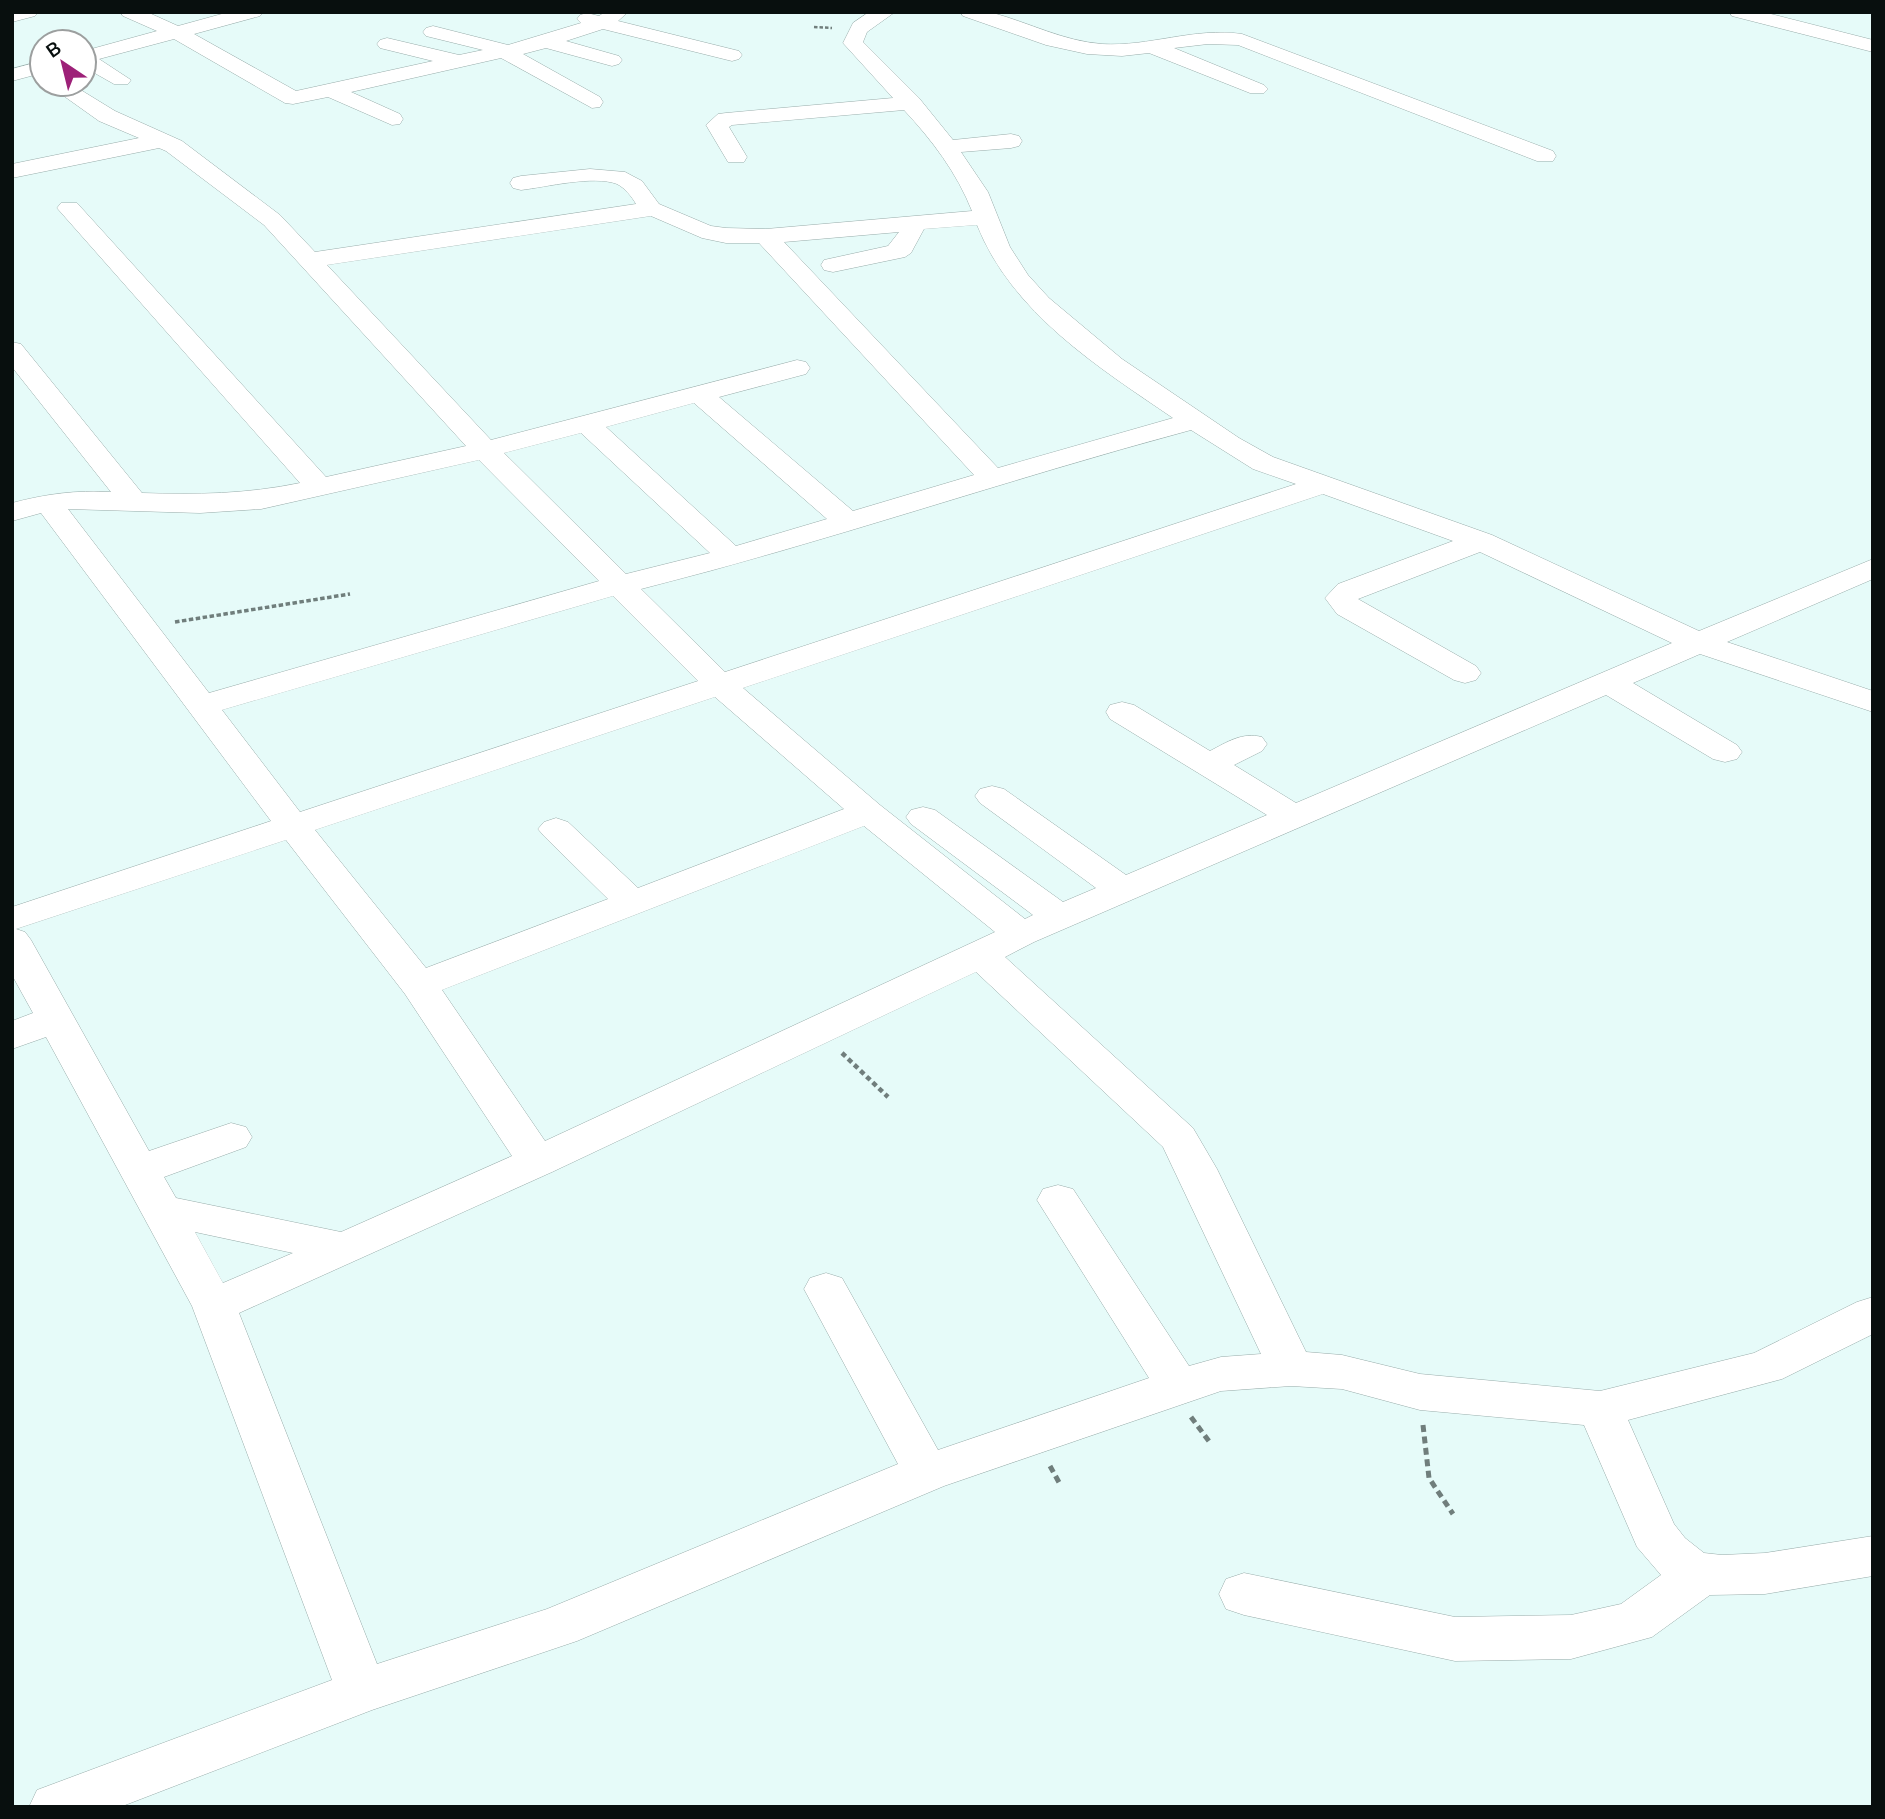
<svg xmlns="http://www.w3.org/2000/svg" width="1885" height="1819" viewBox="0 0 1885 1819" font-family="'Nunito Sans',sans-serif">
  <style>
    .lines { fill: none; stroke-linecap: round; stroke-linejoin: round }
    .minor-casing { stroke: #98acaa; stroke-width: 1 }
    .path-far3 { stroke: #707e7c; stroke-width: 2.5; stroke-dasharray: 3.5 2; stroke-linecap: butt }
    .path-far2 { stroke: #707e7c; stroke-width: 3.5; stroke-dasharray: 4.5 2.5; stroke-linecap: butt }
    .path-far1 { stroke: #707e7c; stroke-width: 4.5; stroke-dasharray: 5 3.5; stroke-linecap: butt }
    .path { stroke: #707e7c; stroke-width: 5; stroke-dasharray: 7 4.5; stroke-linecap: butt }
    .minor { fill: #fff; fill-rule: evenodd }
  </style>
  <rect width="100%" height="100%" fill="#e6fbf9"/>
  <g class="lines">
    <!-- minor casing -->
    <g class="minor-casing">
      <path id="minor" d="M12 12H38L35 16 12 22Z
        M120 12H147L178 26 229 12H263L260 16 194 34 296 91 433 61 380 48 377 44 380 40 387 38 459 55 483 50 426 36 423 32 426 28 433 26 508 45 581 23 577 19 580 15 587 13 599 16 605 12H628L618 21 739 51 742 55 739 59 732 61 603 29 566 41 619 56 622 60 619 64 612 66 546 48 523 54 600 97 603 102 600 107 592 108 501 58 351 92 400 114 403 119 400 124 392 125 328 97 293 104 285 103 174 39 99 59 131 80 128 84H114L84 67V51L157 31 123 16Z
        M869 12H895L867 32 863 42 919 98 953 140 1011 134 1019 136 1022 141 1019 146 1011 148 961 152 988 192 1010 247 1028 275 1049 298 1122 359 1239 438 1273 457 1492 535 1699 631 1873 559V579L1727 642 1873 691V712L1700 654 1633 683 1737 745 1742 752 1737 759 1725 762 1713 759 1606 695 1034 942 1005 957 1193 1128 1217 1169 1306 1352 1342 1355 1420 1374 1600 1391 1754 1353 1857 1302 1873 1297V1334L1782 1379 1628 1420 1674 1524 1685 1538 1704 1553 1722 1555 1765 1553 1873 1536V1576L1765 1594 1710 1595 1652 1637 1571 1659 1455 1661 1244 1615 1226 1609 1219 1594 1226 1579 1244 1573 1455 1617 1571 1615 1621 1604 1661 1575 1637 1547 1584 1425 1420 1410 1342 1389 1291 1386 1221 1391 944 1486 577 1641 372 1710 120 1807H29L37 1790 332 1680 192 1306 46 1037 12 1049V1021L33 1013 12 975V907L271 821 41 513 12 521V503C46 494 76 490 111 492L12 367V342L21 344 142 493C196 495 247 494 300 483L57 208 61 203H77L326 477 466 446 264 225 166 151 159 148 12 178V164L139 138 99 121 47 84H71L115 111 182 141 280 215 315 252 636 204C632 197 625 188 617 184 594 175 546 187 521 190L513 188 510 183 513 178 521 176 590 169 625 172 642 181 659 204 711 226 726 228 766 229 972 211C957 173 932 140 904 110L732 125 729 127 747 157 744 162H728L706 125 718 114 726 113 893 98 843 43 853 23ZM651 216 702 238 726 243H759L974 475 853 511 719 397 806 374 810 368 806 362 797 360 491 440 327 265ZM977 225C1012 313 1098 367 1173 418L998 468 784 242 899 232 888 246 824 260 821 265 824 270 833 272 905 257 911 253 924 229ZM694 403 827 519 736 546 606 427ZM1191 430 1253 469 1296 484 725 672 641 589C827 542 1005 480 1191 430ZM581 433 710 553 626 574 504 453ZM479 460 599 581 209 693 68 509 200 513 261 509ZM1323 494 1453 541 1338 584 1325 598 1337 614 1454 680 1465 683 1476 680 1481 673 1476 666 1358 599 1480 552 1672 643 1296 803 1234 765 1262 751 1267 744 1262 737C1242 732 1227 742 1210 751L1134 705 1122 702 1110 705 1106 712 1110 719 1267 815 1126 875 1004 789 992 786 980 789 975 796 980 803 1096 888 1063 902 935 810 923 807 911 810 906 817 911 824 1033 915 1025 919 880 805 743 688ZM613 596 698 681 300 812 222 710ZM715 697 844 809 638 888 568 822 556 818 544 822 538 829 544 836 608 899 426 968 315 830ZM864 826 995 932 545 1141 442 990ZM286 840 405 994 512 1156 341 1232 176 1198 164 1177 246 1147 252 1137 246 1127 231 1123 149 1151 31 940 25 932 16 929ZM976 972 1163 1147 1261 1354 1221 1357 1189 1366 1073 1189 1058 1185 1043 1189 1037 1200 1149 1378 938 1450 842 1278 826 1273 810 1278 804 1289 898 1464 547 1609 377 1664 239 1313 552 1172ZM195 1232 293 1253 223 1283Z
        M960 12C971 12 983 11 993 13 1030 23 1063 41 1102 44 1149 47 1194 27 1242 34L1553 151 1556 156 1553 161H1537L1238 45 1208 44 1174 48 1264 85 1268 89 1264 93H1250L1149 53 1122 56 1087 54 1046 45 963 16Z
        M1729 12H1763L1873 40V52L1732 16Z
        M42 61V73L12 81V69Z"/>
    </g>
    <!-- path-far3 -->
    <path class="path-far3" d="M814 27 832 28"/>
    <!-- path-far2 -->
    <path class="path-far2" d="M175 622 350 594"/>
    <!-- path-far1 -->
    <path class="path-far1" d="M842 1053 888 1097"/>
    <!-- path -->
    <path class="path" d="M1191 1417 1211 1444
      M1423 1425 1429 1478 1453 1514
      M1050 1466 1061 1486"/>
    <!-- minor -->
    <use href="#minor" class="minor"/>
  </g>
  <!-- border -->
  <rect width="1885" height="1819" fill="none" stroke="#080f0e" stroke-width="28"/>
  <!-- north arrow -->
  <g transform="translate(63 63) rotate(325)"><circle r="33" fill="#ffffff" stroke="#9c9f9f" stroke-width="2"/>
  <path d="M0-5L12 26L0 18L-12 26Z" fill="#9d2178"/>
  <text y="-10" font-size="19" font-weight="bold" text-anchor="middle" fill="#080f0e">B</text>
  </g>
</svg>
